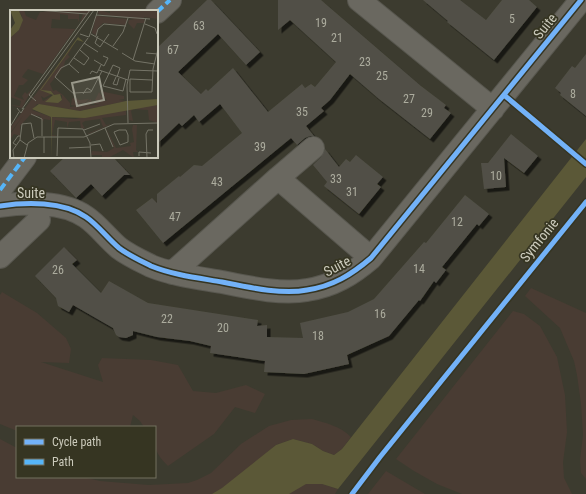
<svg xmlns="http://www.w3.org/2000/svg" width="586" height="494" viewBox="0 0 586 494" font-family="'Roboto Condensed',sans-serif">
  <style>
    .green { fill: #493c33 }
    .water { fill: #5b5837 }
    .building { fill: #515046; filter: url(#shadow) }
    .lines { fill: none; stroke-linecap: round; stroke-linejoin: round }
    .minor-casing { stroke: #58574f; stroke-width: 24 }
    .minor { stroke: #6a6860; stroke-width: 22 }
    .quiet { stroke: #56b5f8; stroke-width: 4; stroke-dasharray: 8 4; stroke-linecap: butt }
    .cycleway-casing { stroke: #363522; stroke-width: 8 }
    .cycleway { stroke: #73b2f8; stroke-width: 5 }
    .labels { text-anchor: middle; stroke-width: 3.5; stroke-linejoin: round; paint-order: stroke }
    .number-label { font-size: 12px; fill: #acac9e }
    .street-label { font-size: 14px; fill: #cbcabb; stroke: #363522 }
    .inset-road { fill: none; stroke: #757467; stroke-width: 1 }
    .view { fill: #99988a; fill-opacity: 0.15; stroke: #99988a; stroke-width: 2 }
    .inset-edge { fill: none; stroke: #cbcabb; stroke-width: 2 }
  </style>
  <defs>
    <filter id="shadow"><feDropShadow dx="3.5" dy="3.5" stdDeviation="0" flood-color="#0009"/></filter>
  </defs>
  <rect width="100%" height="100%" fill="#3c3b2f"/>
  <!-- green -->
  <path class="green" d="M531 288 586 313V479L581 473 580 460 583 435 581 404 577 375 574 361 560 328 525 296Z
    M2 292 37 313 66 338 71 349 69 363 41 362 103 382 98 365 102 358 151 360 178 365 193 391 216 393 246 385 265 394 255 413 235 407 214 434 168 466C153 451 155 447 155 427H144L140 421 133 415 130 427H17V431L0 424V295Z
    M513 311 524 314 540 326 557 357 565 395 567 432 563 462 564 478 572 494H462L437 484 414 471 396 459Z
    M312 419C326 423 340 426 351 437L342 449 334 455 323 451 312 444 293 439 276 445 256 462 281 480 307 484H322L338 489 335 494H0V439L17 448V477H83L100 481 149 485 188 483 197 480 211 473 241 444 269 426 291 420Z
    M386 471 425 494H368Z"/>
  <!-- water -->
  <path class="water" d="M586 139V177L338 489 322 484H306L289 494H212L222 488 276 445 293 439 312 444 323 451 334 455 342 449Z"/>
  <!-- building -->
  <path class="building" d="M207 0H211L260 52 246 65 218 34 178 72 201 94 206 89 208 91 233 68 268 112 302 84 305 88 311 84 315 87 336 62 290 20 278 30V0H321L421 86 446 105 444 108 451 113 430 139 379 99 350 74 330 100 321 108 324 111 306 126 314 136H310L305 138 297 145 291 138 163 243 136 210 152 198 157 203V194L179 176 180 177 194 165 202 166 242 133 220 104 199 122 194 115 182 126 179 123 157 144V48Z
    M423 0H460L486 20 502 0H529L537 7 494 60 447 22 448 21Z
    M586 54V116L560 95 561 93 555 88 572 66 575 68Z
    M511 134 538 156 524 173 504 158 506 187 484 189 481 163H488Z
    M325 149 339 167 346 159 350 162 356 155 383 177 377 184 381 187 359 214 324 186 327 182 313 165 321 157Z
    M65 157H113L130 175H124L102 196 91 184 76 198 50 171Z
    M465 195 489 214 479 226 477 224 442 267 446 270 436 283 434 281 420 301 419 300 389 336 347 355 349 364 304 374 264 372 265 361 210 353 211 346 190 341 157 337 133 331V335L126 338 119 337 116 335 113 328 73 305 69 312 58 306 56 298 35 276 64 247 77 260 72 264 101 293 109 281 148 303 258 320 257 326 267 325V337L303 338 300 323 348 312 374 299 424 242 426 243Z"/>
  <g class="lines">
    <!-- minor casing -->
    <g class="minor-casing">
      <path id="minor" d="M359 0 493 109
        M157 12 170 0
        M278 178 313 148
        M0 190 25 157
        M0 206C26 202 63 201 86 217 98 225 107 238 119 248 128 255 141 261 151 266 173 275 199 278 222 282 247 287 282 295 307 290 333 286 351 275 371 258L581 0
        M0 257 39 220
        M172 273 278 178 371 258"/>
    </g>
    <!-- minor -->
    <use href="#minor" class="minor"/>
    <!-- quiet -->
    <path class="quiet" d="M157 12 170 0
      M0 190 25 157"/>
    <!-- cycleway casing -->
    <g class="cycleway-casing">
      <path id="cycleway" d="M504 95 586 164
        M0 206C26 202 63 201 86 217 98 225 107 238 119 248 128 255 141 261 151 266 173 275 199 278 222 282 247 287 282 295 307 290 333 286 351 275 371 258L581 0
        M352 494 380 457 586 202"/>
    </g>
    <!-- cycleway -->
    <use href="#cycleway" class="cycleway"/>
  </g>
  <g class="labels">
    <!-- number labels -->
    <g class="number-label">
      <text x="512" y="23">5</text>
      <text x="321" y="27">19</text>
      <text x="199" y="30">63</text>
      <text x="337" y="42">21</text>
      <text x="173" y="54">67</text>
      <text x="365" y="66">23</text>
      <text x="382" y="80">25</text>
      <text x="573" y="98">8</text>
      <text x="409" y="103">27</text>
      <text x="302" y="116">35</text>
      <text x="427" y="117">29</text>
      <text x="260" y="151">39</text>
      <text x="496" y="180">10</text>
      <text x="336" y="183">33</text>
      <text x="217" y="186">43</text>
      <text x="352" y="196">31</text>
      <text x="175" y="221">47</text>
      <text x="457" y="226">12</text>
      <text x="419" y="273">14</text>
      <text x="58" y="274">26</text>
      <text x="380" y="318">16</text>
      <text x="167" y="323">22</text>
      <text x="223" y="332">20</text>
      <text x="318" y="340">18</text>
    </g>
    <!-- street labels -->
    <g class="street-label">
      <text transform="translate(545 26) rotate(-51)" y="5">Suite</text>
      <text x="31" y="198">Suite</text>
      <text transform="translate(539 240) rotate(-51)" y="5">Symfonie</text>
      <text transform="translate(337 266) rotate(-28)" y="5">Suite</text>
    </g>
  </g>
  <!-- overview -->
  <g transform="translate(10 10)">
    <rect width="148" height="148" fill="#3c3b2f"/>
    <path d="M8 0H14L16 6 26 10 30 2H37L28 0H82L70 13 73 4H69V10L68 12V9H58V5L50 4V10L42 9 41 18 65 19 33 64 18 59 14 64 12 67 18 70 13 75H9L4 86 14 90 12 86 15 82 17 84 22 79 12 98 0 95 10 96 11 91 0 87V28L9 20 12 6ZM89 0 100 3V0H148V9L134 7 135 13H127L124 19 118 13 119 10 125 9 88 4ZM86 6H88L117 9 116 15 93 13 88 18 86 25 82 23ZM65 32 58 45 60 47 55 51 54 56 40 74 43 81 46 80 53 85 60 93V97L67 96 61 95 62 89 65 87 69 90 79 89 75 93H66L74 94 81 89 82 94 78 96 90 94H84L85 91 90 92 85 90 89 82 94 90 97 91 90 81 114 86V89L109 90 116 91 70 101 27 94 22 100 41 107 40 110 34 109 33 112 30 106 20 105 10 116V126L4 124 0 130 1 123 13 106 0 123V118ZM33 81H41L44 85H52V91L36 92 43 85 33 91 31 86 34 88 42 84ZM148 95V113L139 110 138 100 123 99 121 101 123 111 119 110 118 98ZM116 99V105L92 108 96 115 101 114 79 124H77L93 117 90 109 75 111 72 113 75 119 71 118 70 111 59 112 57 118V112L45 110 42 125 48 126H42V107L65 109ZM123 115H127L126 140 128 142H123L124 148 113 140 98 148H92V145H81L82 141 97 142 104 138 96 118 106 138 121 136 120 133 124 132 122 119Z" fill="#493c33" fill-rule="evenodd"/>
    <path d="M0 0 9 1 13 10 9 20 0 28V20L5 13ZM68 27 74 32 67 30 31 80 41 81 44 85 50 84 52 90 48 93 35 92 43 85 30 80ZM148 89V95L75 108 42 107V148L41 107 22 99 29 94 70 101 116 91Z" fill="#5b5837"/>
    <path class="inset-road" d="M27 0 77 4M86 5 140 9M135 14 145 18 147 24M70 24 79 27 88 0M81 24 108 40M86 26 88 19 94 14 116 16M88 26 85 33 90 37 99 24M74 33 88 42M103 36 113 22 118 8M112 43 125 51 145 54M136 43 148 44M64 48 74 55 79 48 70 40M84 50 94 56 98 48 93 46M123 50 136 8M59 54 78 28M89 60 118 70M80 64 82 61 87 63 91 55M106 67 103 74 107 75 109 68M107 67 110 58 103 55 93 76 113 81 116 69M142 70 120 69V82H142L143 59 148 39M64 83 81 82 92 61M73 84 77 78 82 81M65 85 45 67 51 58 59 54 69 63M26 91 19 85 80 0M7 98 11 103 14 98M12 99 84 0M21 104 32 109V126M118 113 117 75 120 60 148 61M0 117 9 102M95 118 103 137M74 120 90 114M109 120H116L118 125V132L110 135 104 122ZM6 135 3 133 8 126H10M17 135 10 130 12 114 21 113 24 128M81 135 90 134 93 141M59 138 81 137M34 143V127M47 146 48 118 73 119 80 133 81 148M129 146V142L141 143M4 148 3 140 10 130M14 148 18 133 27 127H74L104 114 148 113M137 148 136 124 138 120H143"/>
    <path class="view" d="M89 67 94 90 67 96 62 73Z"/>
    <rect width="148" height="148" class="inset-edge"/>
  </g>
  <!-- legend -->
  <rect x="16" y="426" width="140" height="52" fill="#363522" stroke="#72715f"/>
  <rect x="24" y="439" width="20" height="6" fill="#73b2f8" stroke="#72715f"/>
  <text x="52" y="446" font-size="12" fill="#cbcabb">Cycle path</text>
  <rect x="24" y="459" width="20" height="6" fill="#56b5f8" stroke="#72715f"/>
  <text x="52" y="466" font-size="12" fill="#cbcabb">Path</text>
</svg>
